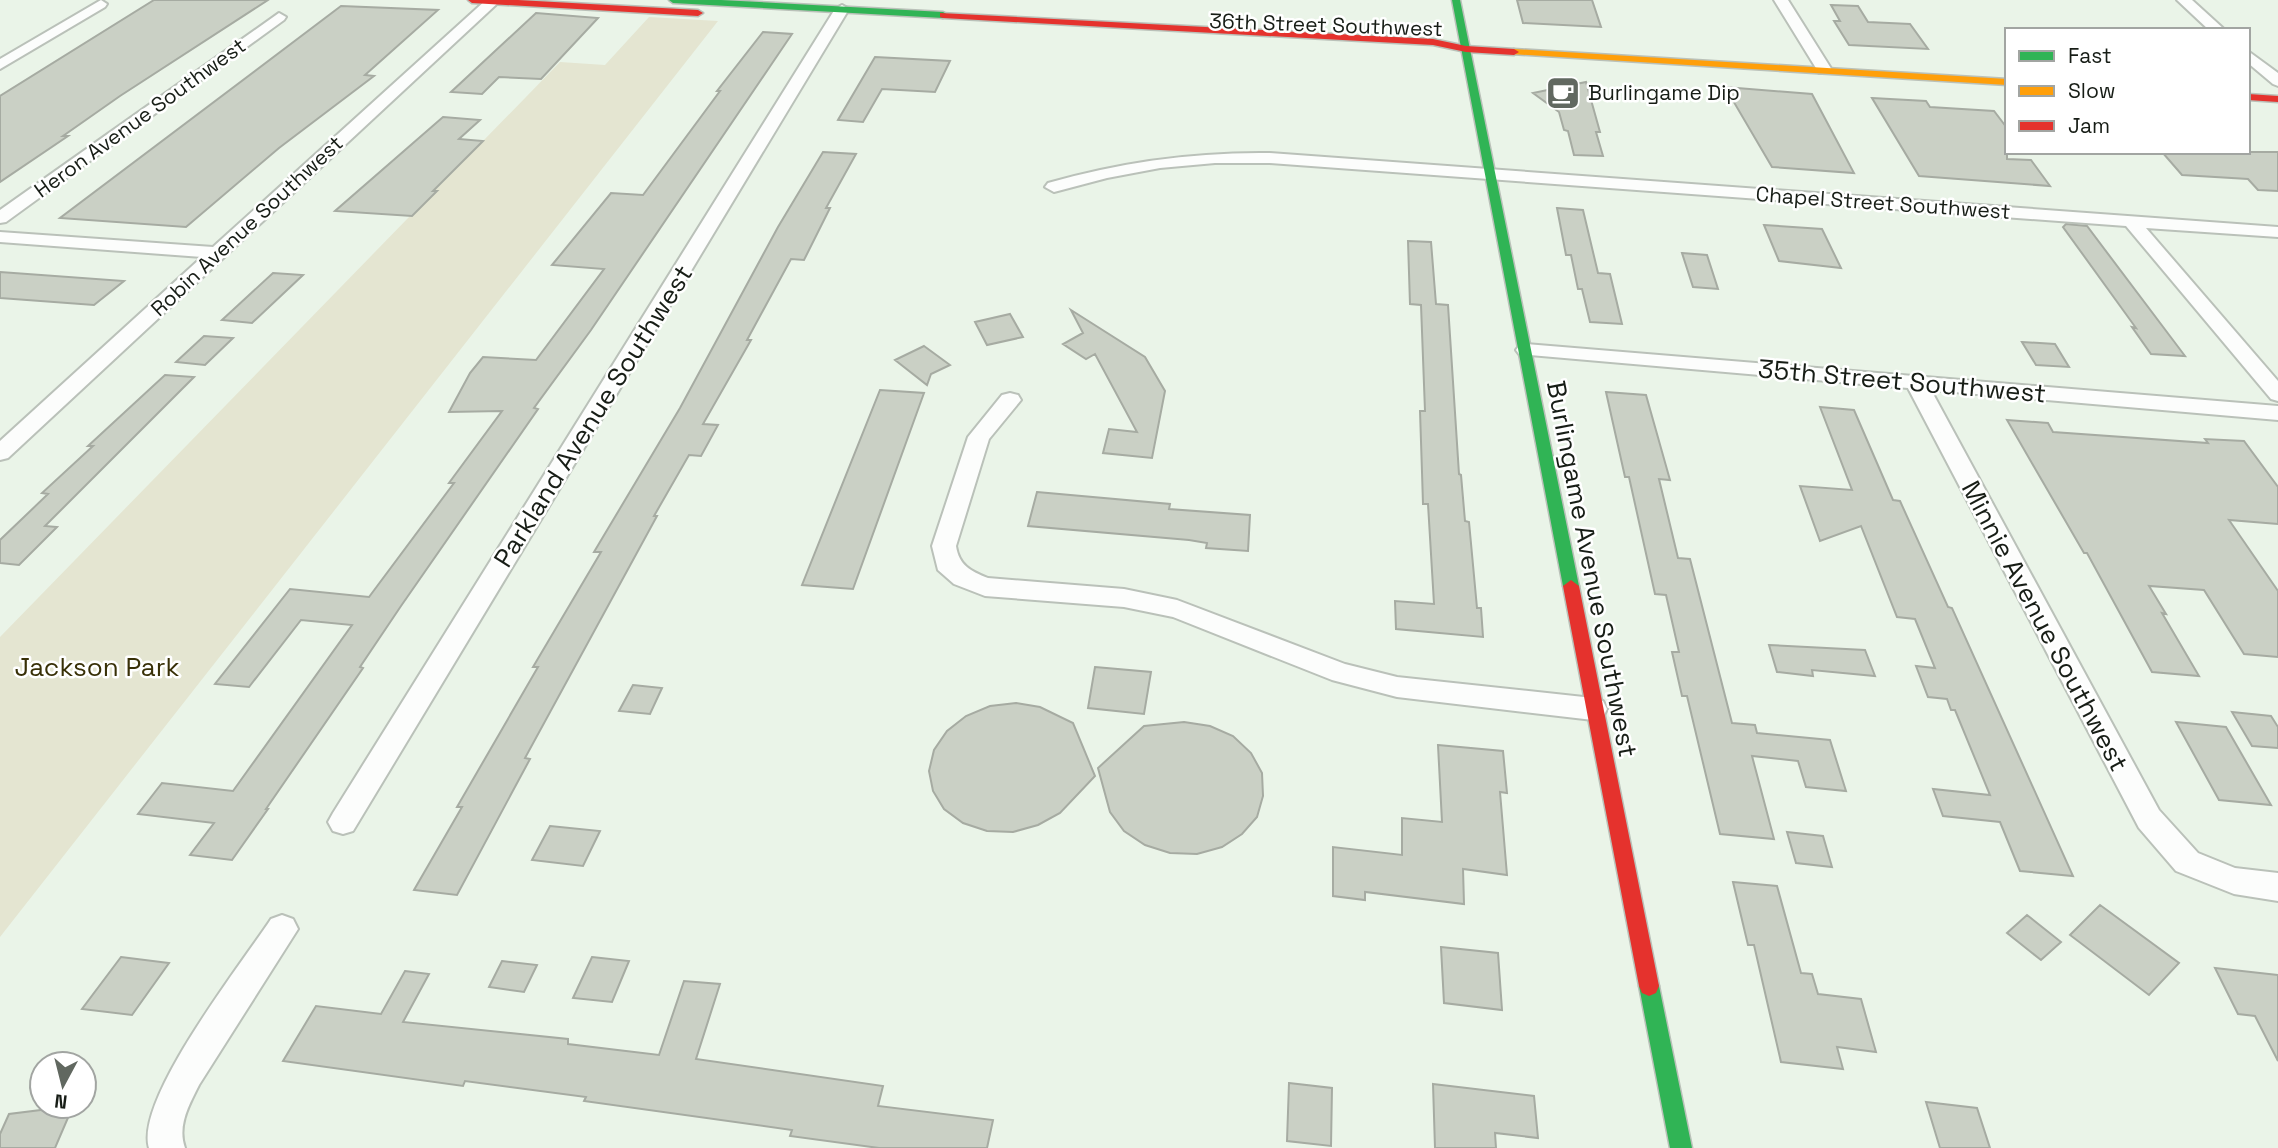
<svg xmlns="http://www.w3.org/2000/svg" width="2278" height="1148" viewBox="0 0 2278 1148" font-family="'Space Grotesk',sans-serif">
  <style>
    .green { fill: #e4e5d1 }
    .building { fill: #cad0c5; stroke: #a6aba2; stroke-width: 2 }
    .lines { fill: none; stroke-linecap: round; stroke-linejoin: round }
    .street-casing { stroke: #bac1b9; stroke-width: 4 }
    .fast-casing { stroke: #bac1b9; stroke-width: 3 }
    .slow-casing { stroke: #bac1b9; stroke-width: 3 }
    .jam-casing { stroke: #bac1b9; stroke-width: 3 }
    .street { fill: #fcfdfc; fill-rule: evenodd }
    .fast { fill: #30b455; fill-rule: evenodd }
    .slow { fill: #ff9f0a; fill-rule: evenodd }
    .jam { fill: #e5322d; fill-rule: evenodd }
    .labels { text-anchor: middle; stroke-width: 5; stroke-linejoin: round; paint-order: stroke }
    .far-street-label { font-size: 21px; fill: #171d16; stroke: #fff }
    .far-poi-label { font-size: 21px; fill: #171d16; stroke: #fff; text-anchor: start }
    .street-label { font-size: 26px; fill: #171d16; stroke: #fff }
    .park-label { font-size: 26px; fill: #383007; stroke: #fff }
  </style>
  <rect width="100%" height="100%" fill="#eaf4e8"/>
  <!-- green -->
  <path class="green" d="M649 17 718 21 0 937V637L560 62 605 65Z"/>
  <!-- building -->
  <path class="building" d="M154 0H268L120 96 63 136H68L0 182V96Z
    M1517 0H1592L1601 27 1523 23Z
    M1831 5 1858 6 1868 22 1910 24 1928 49 1849 45 1834 21H1840Z
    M341 6 438 10 365 75 374 76 279 148 186 227 60 218Z
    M536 13 598 18 541 79 499 77 482 94 451 92Z
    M763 32 792 34 591 330 534 408 538 409 401 606 360 667 363 668 266 809H268L232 860 190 855 214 823 138 814 162 783 233 791 352 625 301 620 249 687 215 684 290 589 369 597 454 483H449L502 411 449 412 470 373 483 357 536 360 604 269 552 265 611 193 643 195 720 91H717Z
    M875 57 950 61 935 92 882 89 863 122 838 120Z
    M1586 82 1600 132H1596L1603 156 1574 155 1568 131 1564 130 1559 112 1533 93Z
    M1725 87 1812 94 1854 173 1772 167Z
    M1872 98 1926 101 1930 107 1994 111 2007 128V159L2031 160 2050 186 1919 176Z
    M443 117 480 120 459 139 483 141 433 191H437L412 216 335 211Z
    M823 152 856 154 826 208H830L804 260 791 259 747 340H751L703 424 718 425 701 456 689 455 654 516H657L525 758 530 759 457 895 414 890 462 807H457L538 667H533L601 552H594L680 408 778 227Z
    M2162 152H2278V191L2258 190 2248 179 2182 175Z
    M1557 208 1583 210 1598 273 1610 274 1622 324 1590 322 1582 289H1578L1571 255H1566Z
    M2066 224 2087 226 2185 356 2151 354 2132 327 2136 328 2063 227Z
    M1764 225 1822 229 1841 268 1779 261Z
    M1408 241 1431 242 1436 304 1448 305 1459 474 1461 475 1465 521 1469 522 1477 608H1481L1483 637 1396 629 1395 601 1434 604 1428 504H1423L1422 472 1420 411H1425L1421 305 1410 304Z
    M1682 253 1707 255 1718 289 1693 287Z
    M0 272 124 281 94 305 0 298Z
    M273 273 303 275 252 323 222 320Z
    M1071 310 1145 357 1165 391 1152 458 1103 453 1109 429 1137 432 1095 354 1086 359 1063 344 1083 333Z
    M1010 314 1023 337 987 345 975 322Z
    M204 336 233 338 205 365 176 362Z
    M2022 342 2055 344 2069 367 2036 365Z
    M924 346 950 365 931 374 927 385 895 360Z
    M165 375 194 377 45 526 57 527 19 565 0 563V540L48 494 42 493 93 446H88Z
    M880 390 924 393 853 589 802 585Z
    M1606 392 1646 395 1670 480 1659 479 1678 558 1690 559 1732 723 1755 725 1757 733 1830 740 1846 791 1806 787 1798 761 1752 756 1774 839 1720 834 1687 696H1682L1672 652H1679L1666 595 1655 594 1629 477H1625Z
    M1820 407 1854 410 1893 500 1900 501 1948 607 1952 608 2073 876 2020 871 2000 822 1943 816 1933 789 1990 795 1955 710H1951L1947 699 1928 697 1916 666 1935 668 1915 619 1897 617 1861 526 1820 541 1800 486 1852 490Z
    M2007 420 2048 423 2053 432 2208 443 2205 439 2244 441 2278 487V524L2229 520 2278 591V657L2244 654 2204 590 2149 586 2166 614 2162 613 2199 676 2152 672 2087 553H2084Z
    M1037 492 1170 504 1169 509 1250 515 1248 551 1206 548 1207 543 1189 540 1028 526Z
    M1769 645 1865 650 1875 676 1812 670 1813 676 1777 672Z
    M1095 667 1151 672 1144 714 1088 708Z
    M633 685 662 688 650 714 619 711Z
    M1016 703 1040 707 1073 723 1095 776 1060 813 1038 825 1013 832 987 831 963 823 944 809 933 791 929 771 934 750 947 731 966 716 990 706Z
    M2232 712 2271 716 2278 727V748L2252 746Z
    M1184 722 1210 726 1233 736 1251 753 1262 773 1263 796 1257 817 1242 834 1222 847 1197 854 1170 853 1145 845 1124 831 1110 812 1098 768 1144 726Z
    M2176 722 2226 727 2271 805 2219 800Z
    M1438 745 1503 751 1507 793 1500 792 1507 875 1463 869 1464 904 1365 892V900L1333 896V847L1402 855V818L1442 822Z
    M550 826 600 831 583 866 532 860Z
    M1787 832 1823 836 1832 867 1796 863Z
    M1733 882 1777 886 1801 973 1812 974 1818 994 1861 999 1876 1052 1837 1047 1843 1069 1781 1062 1754 945H1748Z
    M2100 905 2179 963 2149 995 2070 935Z
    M2027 915 2061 942 2041 960 2007 933Z
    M1441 947 1498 953 1502 1010 1444 1003Z
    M121 957 169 963 132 1015 82 1009Z
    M592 957 629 961 612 1002 573 998Z
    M502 961 537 965 524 992 489 987Z
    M2215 968 2278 975V1061L2255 1016 2238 1014Z
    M405 971 429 974 403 1022 568 1039V1044L659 1055 684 981 720 984 696 1059 883 1086 878 1106 993 1120 987 1148H879L790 1136 792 1130 584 1101 586 1097 465 1081 463 1086 283 1061 316 1006 381 1014Z
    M1289 1083 1332 1088 1331 1146 1287 1141Z
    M1433 1084 1534 1096 1538 1138 1495 1133 1496 1148H1435Z
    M1926 1102 1977 1108 1990 1148H1940Z
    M73 1106 55 1148H0V1134L9 1114Z"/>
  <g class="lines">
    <!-- street casing -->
    <g class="street-casing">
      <path id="street" d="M101 0 107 4 105 7 0 69V59Z
        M486 0H501L8 458 0 460V441L202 257 0 242V232L213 247Z
        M1774 0H1788L1832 70 1829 73H1819Z
        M2177 0H2192L2225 30H2209Z
        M842 5 849 9 353 831 343 834 333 831 328 822 333 813 835 9Z
        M279 13 286 17 284 20 6 222 0 223V210Z
        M2248 51 2278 73V86L2273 84 2248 63Z
        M1270 153 2278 227V237L2146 228 2278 381V401L2271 399 2126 226 1270 163H1215L1160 168 1107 178 1054 192 1045 187 1048 183C1121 162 1194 152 1270 153Z
        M1526 344 2278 406V420L1931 390 2159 810 2198 853 2235 868 2278 873V901L2234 894 2176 871 2139 828 1908 388 1519 354 1516 350 1519 346Z
        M1010 393 1018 395 1021 400 989 439 956 546C959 565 970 571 988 578L1124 589 1177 600 1345 664 1397 677 1593 698 1603 701 1607 709 1603 717 1593 720 1397 697 1332 680 1173 617 1124 607 985 596 954 584 938 570 932 546 968 437 1002 395Z
        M282 915 293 919 298 929 199 1085C189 1105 177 1126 185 1148H149C134 1100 242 963 271 919Z"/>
    </g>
    <!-- fast casing -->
    <g class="fast-casing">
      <path id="fast" d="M669 0H721L943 12 948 15 943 18 673 3Z
        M1452 0H1460L1579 586 1571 592 1563 586Z
        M1649 976 1656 979 1659 986 1692 1148H1670L1639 986 1642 979Z"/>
    </g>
    <!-- slow casing -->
    <g class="slow-casing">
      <path id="slow" d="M1514 49 2007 79V85L1511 54V50Z"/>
    </g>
    <!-- jam casing -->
    <g class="jam-casing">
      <path id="jam" d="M468 0H518L698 10 703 13 698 16 472 3Z
        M940 13 1433 39 1466 46 1514 49 1519 52 1514 55 1466 52 1433 45 943 18 940 17Z
        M2248 94 2278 96V102L2248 100Z
        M1571 580 1579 586 1659 986 1656 993 1649 996 1642 993 1639 986 1563 586Z"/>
    </g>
    <!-- street -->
    <use href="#street" class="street"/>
    <!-- fast -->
    <use href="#fast" class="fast"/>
    <!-- slow -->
    <use href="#slow" class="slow"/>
    <!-- jam -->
    <use href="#jam" class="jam"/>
  </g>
  <!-- icons -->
  <defs>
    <g id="cafe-square" transform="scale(1.75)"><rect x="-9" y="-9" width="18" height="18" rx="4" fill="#616860" stroke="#fff"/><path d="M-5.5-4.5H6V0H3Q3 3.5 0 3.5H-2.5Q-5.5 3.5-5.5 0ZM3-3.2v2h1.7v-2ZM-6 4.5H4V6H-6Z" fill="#fff"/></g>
  </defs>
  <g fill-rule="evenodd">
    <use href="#cafe-square" x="1563" y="93"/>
  </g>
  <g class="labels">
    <!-- far-street labels -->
    <g class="far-street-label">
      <text transform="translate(1326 25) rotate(2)" y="7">36th Street Southwest</text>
      <text transform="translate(140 118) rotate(-36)" y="7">Heron Avenue Southwest</text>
      <text transform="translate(1883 203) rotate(4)" y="7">Chapel Street Southwest</text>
      <text transform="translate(247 226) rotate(-43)" y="7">Robin Avenue Southwest</text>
    </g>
    <!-- far-poi labels -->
    <g class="far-poi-label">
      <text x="1588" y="100">Burlingame Dip</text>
    </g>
    <!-- street labels -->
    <g class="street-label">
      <text transform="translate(1902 381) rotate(5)" y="9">35th Street Southwest</text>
      <text transform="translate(593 416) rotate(-58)" y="9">Parkland Avenue Southwest</text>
      <text transform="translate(1592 569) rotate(79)" y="9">Burlingame Avenue Southwest</text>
      <text transform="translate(2045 626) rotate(62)" y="9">Minnie Avenue Southwest</text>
    </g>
    <!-- park labels -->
    <g class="park-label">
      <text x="97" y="676">Jackson Park</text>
    </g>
  </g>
  <!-- legend -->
  <rect x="2005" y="28" width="245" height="126" fill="#ffffff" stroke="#a2a5a2" stroke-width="2"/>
  <rect x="2019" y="51" width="35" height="10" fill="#30b455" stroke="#a2a5a2" stroke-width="2"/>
  <text x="2068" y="63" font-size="21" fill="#171d16">Fast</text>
  <rect x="2019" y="86" width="35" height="10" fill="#ff9f0a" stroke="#a2a5a2" stroke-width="2"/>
  <text x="2068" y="98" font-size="21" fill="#171d16">Slow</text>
  <rect x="2019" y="121" width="35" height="10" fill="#e5322d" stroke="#a2a5a2" stroke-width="2"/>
  <text x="2068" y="133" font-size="21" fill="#171d16">Jam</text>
  <!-- north arrow -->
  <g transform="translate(63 1085) rotate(187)"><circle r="33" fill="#ffffff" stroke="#a2a5a2" stroke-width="2"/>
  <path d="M0-5L12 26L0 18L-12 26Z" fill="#616860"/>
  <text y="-10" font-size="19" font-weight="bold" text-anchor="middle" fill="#171d16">N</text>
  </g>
</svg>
